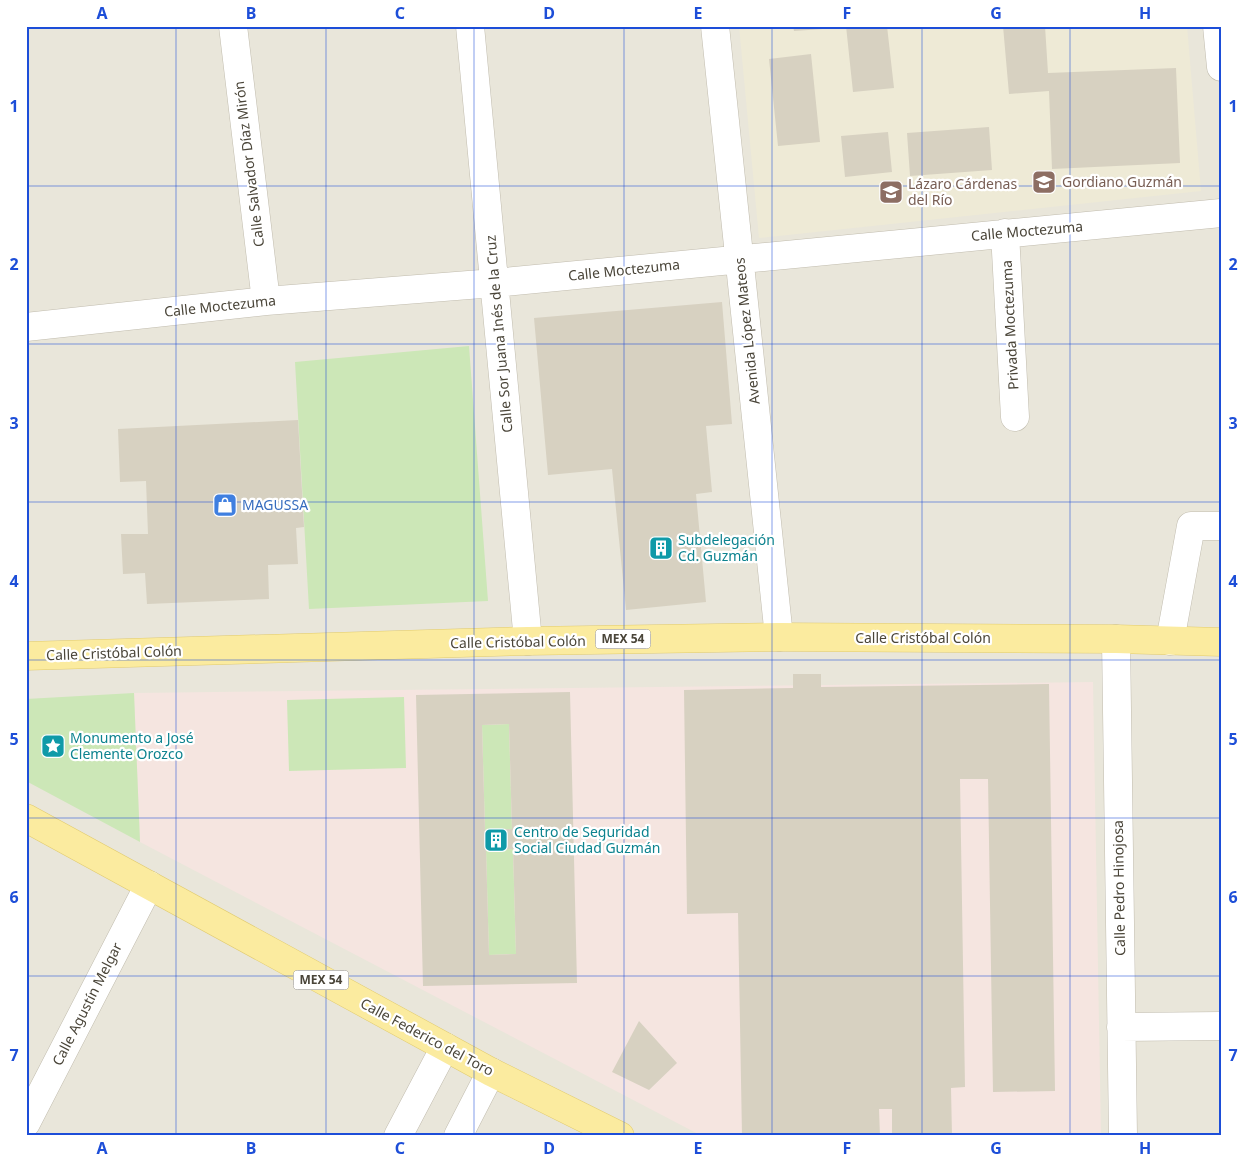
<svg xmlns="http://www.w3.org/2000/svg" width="1247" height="1162" viewBox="0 0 1247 1162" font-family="'Noto Sans',sans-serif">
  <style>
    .residential { fill: #e9e6da }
    .education { fill: #eeead6 }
    .medical { fill: #f5e5e0 }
    .green { fill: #cce7b7 }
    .building { fill: #d7d1c1; fill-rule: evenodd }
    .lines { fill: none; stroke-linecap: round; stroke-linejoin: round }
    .minor-casing { stroke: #c1bcae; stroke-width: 29 }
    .major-casing { stroke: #e1cb6f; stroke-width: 29 }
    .minor { stroke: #fff; stroke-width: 28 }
    .major { stroke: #fbeb9f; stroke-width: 28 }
    .grid { fill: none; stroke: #1d4ed8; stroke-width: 1; stroke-opacity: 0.55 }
    .labels { text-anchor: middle; stroke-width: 4.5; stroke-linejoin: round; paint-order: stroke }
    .shield { fill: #fff; stroke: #807d74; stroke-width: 1 }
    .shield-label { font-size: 12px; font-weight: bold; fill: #4a4539 }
    .street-label { font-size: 14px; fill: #4a4539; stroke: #fff }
    .education-label { font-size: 14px; fill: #785e54; stroke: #fff; text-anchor: start }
    .shop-label { font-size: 14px; fill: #366cbe; stroke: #fff; text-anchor: start }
    .culture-label { font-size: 14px; fill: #0d838f; stroke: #fff; text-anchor: start }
    .neatline { fill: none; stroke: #1d4ed8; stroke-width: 2 }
    .grid-label { font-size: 16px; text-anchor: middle; font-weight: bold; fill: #1d4ed8 }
  </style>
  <rect width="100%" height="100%" fill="#f5f3ec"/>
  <!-- residential -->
  <path class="residential" d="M26 26H1221V1136H26Z"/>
  <!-- education -->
  <path class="education" d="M739 26H1187L1201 191 759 238Z"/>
  <!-- medical -->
  <path class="medical" d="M1093 682 1101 1136H702L140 842 134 693Z"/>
  <!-- green -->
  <path class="green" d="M469 346 488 601 309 609 295 362Z
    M134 693 140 842 26 781V699Z
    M404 697 406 768 289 771 287 700Z
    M509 724 512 829 485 830 482 725Z
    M513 849 516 954 489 955 486 850Z"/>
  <!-- building -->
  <path class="building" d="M793 26H837V28L794 31Z
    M846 26H887L894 88 853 92Z
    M1003 26H1045L1048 73 1176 68 1180 163 1052 169 1049 91 1009 94Z
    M811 54 820 142 778 146 769 59Z
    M989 127 992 170 910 176 907 133Z
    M888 132 892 172 845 177 841 136Z
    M722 302 732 424 706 426 712 492 696 494 706 602 626 610 612 469 548 475 534 318Z
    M298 420 304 527 296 528 298 564 268 565 269 599 147 604 145 573 123 574 121 534H148L146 481 120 482 118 429Z
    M26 527H28V613H26Z
    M793 674H821V687L1049 684 1055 1091 993 1092 988 779H960L965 1087 951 1088 952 1136H892V1109H879L880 1136H742L738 913 687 914 684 690 793 688Z
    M570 692 577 983 423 986 416 695ZM509 724 512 829 485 830 482 725ZM513 849 516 954 489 955 486 850Z
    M639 1021 677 1063 649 1090 612 1072Z"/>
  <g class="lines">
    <!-- minor casing -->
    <g class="minor-casing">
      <path id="minor" d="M233 26 266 301
        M470 26 528 641
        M715 26 779 637
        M1217 26 1221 67
        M1005 233 1015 417
        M26 327 266 301 494 283 1221 213
        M1116 639 1123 1136
        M1170 641 1191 526H1221
        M1121 1027 1221 1026
        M26 1123 149 885
        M398 1136 445 1047
        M458 1136 491 1072"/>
    </g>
    <!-- major casing -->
    <g class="major-casing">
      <path id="major" d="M26 656 528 641 779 637 1116 639 1221 642
        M26 818 491 1072 620 1136"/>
    </g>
    <!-- minor -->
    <use href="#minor" class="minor"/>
    <!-- major -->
    <use href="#major" class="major"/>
  </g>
  <!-- grid -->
  <path class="grid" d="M176 26V1136M326 26V1136M474 26V1136M624 26V1136M772 26V1136M922 26V1136M1070 26V1136M26 186H1221M26 344H1221M26 502H1221M26 660H1221M26 818H1221M26 976H1221"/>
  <!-- icons -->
  <defs>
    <g id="school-square" transform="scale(1.25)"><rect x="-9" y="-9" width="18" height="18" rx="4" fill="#8d6e63" stroke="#fff"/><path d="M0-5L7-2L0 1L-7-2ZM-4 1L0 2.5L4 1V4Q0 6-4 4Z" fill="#fff"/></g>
    <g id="shop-square" transform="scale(1.25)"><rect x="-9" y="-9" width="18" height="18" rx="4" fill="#3f7fe0" stroke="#fff"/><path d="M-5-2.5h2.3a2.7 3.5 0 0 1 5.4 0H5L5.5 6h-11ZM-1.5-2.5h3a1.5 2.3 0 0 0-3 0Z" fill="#fff"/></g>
    <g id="building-square" transform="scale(1.25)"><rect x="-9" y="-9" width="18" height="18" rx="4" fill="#0f9aa8" stroke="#fff"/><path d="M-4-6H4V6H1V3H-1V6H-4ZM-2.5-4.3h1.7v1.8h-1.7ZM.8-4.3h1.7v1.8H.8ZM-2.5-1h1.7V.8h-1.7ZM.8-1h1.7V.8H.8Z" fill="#fff"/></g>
    <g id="sight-square" transform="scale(1.25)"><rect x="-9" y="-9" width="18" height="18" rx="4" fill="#0f9aa8" stroke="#fff"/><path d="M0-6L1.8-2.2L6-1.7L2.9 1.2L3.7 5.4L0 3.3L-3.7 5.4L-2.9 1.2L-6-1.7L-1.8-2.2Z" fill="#fff"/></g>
  </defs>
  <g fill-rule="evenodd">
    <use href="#school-square" x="1044" y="182"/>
    <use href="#school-square" x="891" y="192"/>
    <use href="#shop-square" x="225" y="505"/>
    <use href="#building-square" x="661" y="548"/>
    <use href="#sight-square" x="53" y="746"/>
    <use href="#building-square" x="496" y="840"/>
  </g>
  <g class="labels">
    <!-- shield labels -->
    <g class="shield">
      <rect x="595.5" y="629.5" width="55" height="19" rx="4"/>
      <rect x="293.5" y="970.5" width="55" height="19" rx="4"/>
    </g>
    <g class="shield-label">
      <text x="623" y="643">MEX 54</text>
      <text x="321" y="984">MEX 54</text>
    </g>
    <!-- street labels -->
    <g class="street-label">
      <text transform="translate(249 164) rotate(-97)" y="5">Calle Salvador Díaz Mirón</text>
      <text transform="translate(1027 231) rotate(-5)" y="5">Calle Moctezuma</text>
      <text transform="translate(624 270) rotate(-6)" y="5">Calle Moctezuma</text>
      <text transform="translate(220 306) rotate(-6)" y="5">Calle Moctezuma</text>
      <text transform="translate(1010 325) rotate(-93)" y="5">Privada Moctezuma</text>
      <text transform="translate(747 331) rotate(-96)" y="5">Avenida López Mateos</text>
      <text transform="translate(499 334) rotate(-95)" y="5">Calle Sor Juana Inés de la Cruz</text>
      <text x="923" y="643">Calle Cristóbal Colón</text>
      <text transform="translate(518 642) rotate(-1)" y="5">Calle Cristóbal Colón</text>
      <text transform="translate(114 653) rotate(-2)" y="5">Calle Cristóbal Colón</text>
      <text transform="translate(1119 888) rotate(-91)" y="5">Calle Pedro Hinojosa</text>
      <text transform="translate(87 1004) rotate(-63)" y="5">Calle Agustín Melgar</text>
      <text transform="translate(427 1037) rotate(28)" y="5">Calle Federico del Toro</text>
    </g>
    <!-- education labels -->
    <g class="education-label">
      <text x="1062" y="187">Gordiano Guzmán</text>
      <text x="908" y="189">Lázaro Cárdenas<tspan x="908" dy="16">del Río</tspan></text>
    </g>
    <!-- shop labels -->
    <g class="shop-label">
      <text x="242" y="510">MAGUSSA</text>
    </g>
    <!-- culture labels -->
    <g class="culture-label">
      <text x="678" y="545">Subdelegación<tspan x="678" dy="16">Cd. Guzmán</tspan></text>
      <text x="70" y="743">Monumento a José<tspan x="70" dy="16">Clemente Orozco</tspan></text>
      <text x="514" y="837">Centro de Seguridad<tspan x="514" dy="16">Social Ciudad Guzmán</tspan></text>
    </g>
  </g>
  <!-- border -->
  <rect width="1247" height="1162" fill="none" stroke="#ffffff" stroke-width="55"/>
  <rect x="28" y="28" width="1192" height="1106" class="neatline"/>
  <g class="grid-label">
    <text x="102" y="19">A</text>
    <text x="251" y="19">B</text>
    <text x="400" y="19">C</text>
    <text x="549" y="19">D</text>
    <text x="698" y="19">E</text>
    <text x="847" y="19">F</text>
    <text x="996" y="19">G</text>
    <text x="1145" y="19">H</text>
    <text x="14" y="112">1</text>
    <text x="1233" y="112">1</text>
    <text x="14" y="270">2</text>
    <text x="1233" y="270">2</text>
    <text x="14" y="429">3</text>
    <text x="1233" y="429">3</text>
    <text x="14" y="587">4</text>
    <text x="1233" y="587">4</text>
    <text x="14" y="745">5</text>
    <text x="1233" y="745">5</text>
    <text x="14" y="903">6</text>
    <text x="1233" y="903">6</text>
    <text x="14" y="1061">7</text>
    <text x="1233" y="1061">7</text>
    <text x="102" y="1154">A</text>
    <text x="251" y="1154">B</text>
    <text x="400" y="1154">C</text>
    <text x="549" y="1154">D</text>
    <text x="698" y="1154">E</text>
    <text x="847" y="1154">F</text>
    <text x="996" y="1154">G</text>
    <text x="1145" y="1154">H</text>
  </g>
</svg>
